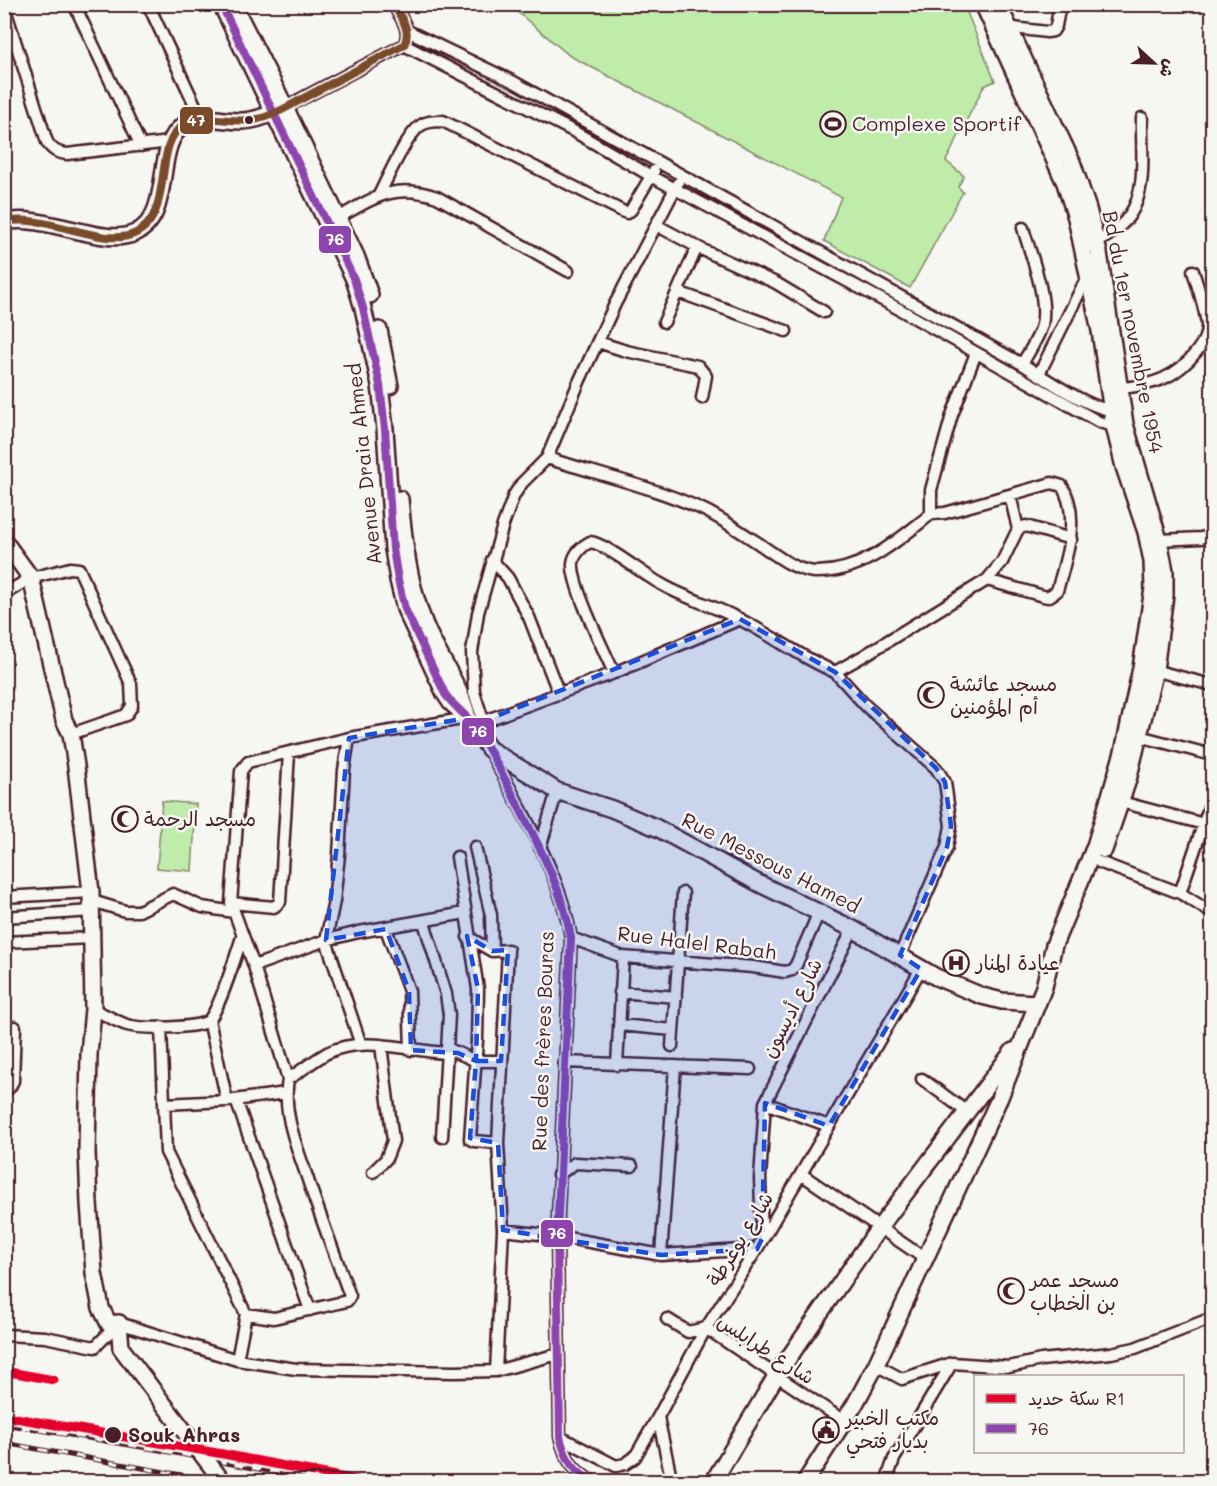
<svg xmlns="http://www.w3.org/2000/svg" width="1217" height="1486" viewBox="0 0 1217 1486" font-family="Mali,'Playpen Sans Arabic',sans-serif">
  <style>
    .green { fill: #bfeca9; stroke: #84866a; stroke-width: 1.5 }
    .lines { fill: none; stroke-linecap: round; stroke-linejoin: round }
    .street-casing { stroke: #4a1f2b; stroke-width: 15 }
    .secondary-casing { stroke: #4a1f2b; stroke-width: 20 }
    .street { stroke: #f6f6f2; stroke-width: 10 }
    .secondary { stroke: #f6f6f2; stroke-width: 15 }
    .rail-casing { stroke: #4a1f2b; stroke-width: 5 }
    .rail { stroke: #f6f6f2; stroke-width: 3; stroke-dasharray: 9; stroke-linecap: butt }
    .secondary-bridge-casing { stroke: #4a1f2b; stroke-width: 20; stroke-linecap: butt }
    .secondary-bridge { stroke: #f6f6f2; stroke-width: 15 }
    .bus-1-casing { stroke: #f6f6f2; stroke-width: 12 }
    .bus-2-casing { stroke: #f6f6f2; stroke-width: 12 }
    .bus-1 { stroke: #8e44ad; stroke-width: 8 }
    .bus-2 { stroke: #7a4b2a; stroke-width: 8 }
    .rail-1-casing { stroke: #f6f6f2; stroke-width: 14 }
    .rail-1 { stroke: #e4002b; stroke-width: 9 }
    .marked { fill: #1d4ed8; fill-opacity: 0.2; stroke: #1d4ed8; stroke-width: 4.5; stroke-dasharray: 12 8; stroke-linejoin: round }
    .bus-dot { fill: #4a1f2b; stroke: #f6f6f2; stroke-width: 2 }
    .labels { text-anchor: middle; stroke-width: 5; stroke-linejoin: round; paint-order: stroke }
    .poi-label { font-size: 20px; fill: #4a1f2b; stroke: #f6f6f2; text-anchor: start }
    .street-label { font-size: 20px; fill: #4a1f2b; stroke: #f6f6f2 }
    .stop-label { font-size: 20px; font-weight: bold; fill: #4a1f2b; stroke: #f6f6f2; text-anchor: start }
    .line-badge { stroke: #f6f6f2; stroke-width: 2 }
    .badge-label { font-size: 16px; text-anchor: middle; font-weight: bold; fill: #fff }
  </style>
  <rect width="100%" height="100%" fill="#f6f6f2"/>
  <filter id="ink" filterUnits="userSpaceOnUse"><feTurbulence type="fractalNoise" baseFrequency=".0167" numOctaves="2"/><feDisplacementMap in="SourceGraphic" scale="12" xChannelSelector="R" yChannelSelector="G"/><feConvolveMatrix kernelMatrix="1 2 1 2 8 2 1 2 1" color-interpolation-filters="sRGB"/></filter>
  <g filter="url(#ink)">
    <!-- green -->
    <path class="green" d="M509 5H964L995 81 984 86 946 161 964 176 958 187 963 192 910 288 824 241 841 197 570 56Z
      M162 801 196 804 192 871 157 868Z"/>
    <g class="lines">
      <!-- street casing -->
      <g class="street-casing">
        <path id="street" d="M74 4 141 146
          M148 4 201 118
          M4 6 47 142C52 150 57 153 67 154L170 142
          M1005 27 1047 32 1053 31 1056 26 1060 4
          M408 31 514 82 1022 364C1042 376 1096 414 1118 410
          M404 45 575 132 651 176 899 309 1099 422 1114 426 1120 425
          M280 110 404 45C412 30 401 18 393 4
          M379 195C387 179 406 136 420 126 426 121 435 121 443 121L624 212 627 213 631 210 654 171
          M338 218C373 198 395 182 437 197L568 271
          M656 225 703 250 776 283 824 312
          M1097 243C1108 235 1121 228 1129 216 1148 190 1141 149 1142 118
          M678 292 786 331
          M664 322 697 247
          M598 342 626 351 698 366 706 376 702 398
          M1022 364C1029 352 1038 339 1042 325 1048 297 1031 256 1023 228
          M1039 374 1088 275
          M1121 388C1154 385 1176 378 1197 351 1203 343 1208 335 1207 325 1205 307 1198 288 1193 271
          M547 458C597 474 657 488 704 510 722 519 738 530 755 541 772 552 794 571 815 572 862 573 897 541 931 514V490L952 415 976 353
          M1010 495 1018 529
          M931 514 945 513 1052 483 1062 486C1081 517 1066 558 1057 591L1048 597 1043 596 987 580
          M1159 540 1201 538 1212 535
          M492 560 508 578 529 617 559 694
          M4 594 31 578 70 568 79 569 131 684 132 706 126 715 71 734
          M1149 669 1212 685
          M835 672 866 706 936 768 945 782 951 826 947 847 900 955
          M614 673C604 650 571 585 573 563 574 554 582 546 590 542 605 543 644 575 661 584 686 599 716 606 741 620 773 636 802 658 835 672L865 655 987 580 1002 562 1018 529 1026 526 1071 539
          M483 720 474 692 472 652 478 613 503 525 514 495 522 483 547 458 579 382 615 304 678 183
          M479 723 614 673 740 619
          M1139 736 1212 755
          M349 738 344 770 339 855 334 901 326 940 361 1045
          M490 751C521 811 560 872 571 938L557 1236 560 1437C566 1460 572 1470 593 1482
          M1121 802 1204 824
          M475 847 491 915 492 951
          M540 848 557 791
          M457 857 478 989 477 1041 470 1139 474 1141 498 1143
          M1099 862 1180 893 1212 913
          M1180 893 1212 799
          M4 897 91 892
          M92 901 125 911H139L173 894 202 907 234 912
          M231 903 274 907 280 902 289 753
          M4 917 92 911
          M424 922 446 994 449 1015 442 1137
          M386 929 409 991 411 1050
          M468 937 492 951 508 950 498 1143 503 1230 496 1371
          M571 938 623 957 753 967 785 972 792 970 796 965 819 912
          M4 942 92 938
          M254 966 326 940 359 932 465 913
          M620 992 676 997
          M93 1009C104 1014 115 1021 127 1025 139 1029 201 1029 209 1020 220 1008 236 955 242 937
          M209 1020 227 1101
          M619 1025 673 1030
          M161 1027 166 1152 246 1314 237 1360
          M672 1046 683 893
          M447 1048 476 1061H501
          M564 1062 750 1069
          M617 1065 623 957
          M288 1079C301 1071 313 1061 327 1053 363 1035 408 1051 447 1053
          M922 1079 967 1112
          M4 1091 10 1087 13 1081 15 1027
          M236 1100 310 1310
          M765 1103 829 1126
          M164 1104 227 1101 286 1093
          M373 1172 386 1159 393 1141 381 1045
          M801 1174 924 1258
          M558 1175 575 1163 632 1166
          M503 1230 557 1236 661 1255 757 1249
          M762 1238 760 1178 765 1103 853 929
          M661 1255 675 1066
          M246 1314 274 1318 347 1301 350 1296C336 1258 322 1221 309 1183 298 1149 282 1115 288 1079L254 966 231 903 241 771 248 762 349 738 468 718
          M667 1319 688 1332 706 1328 844 1421
          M4 1335 45 1337 95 1347 119 1323 237 1360 296 1369 455 1372 496 1371 558 1354
          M876 1365 902 1379 952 1363 1009 1367 1041 1360 1111 1353 1135 1348 1212 1318
          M658 1417 672 1482
          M560 1437 616 1466 625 1464 635 1457 658 1417 706 1328 757 1249 921 969
          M886 1482 894 1459 952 1363"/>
      </g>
      <!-- secondary casing -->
      <g class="secondary-casing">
        <path id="secondary" d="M221 4 354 279 363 308 380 385 385 429 393 549 398 580 405 609 445 694 451 703 468 718 489 749 557 791 612 809 657 828 758 883 853 929 936 977 982 996 1002 1001 1037 1003
          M233 4 285 107 356 256 370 295
          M998 4 1072 162 1088 209 1099 253 1125 424 1159 540 1165 571V595L1155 670 1128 780 1104 850
          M4 222C46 213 103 248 135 233 175 215 152 145 184 125 203 114 221 121 242 121 253 121 263 117 273 113
          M379 330 390 386
          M400 499C404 543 409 585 425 625 438 657 460 684 468 718
          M4 541 31 578 64 720 71 734 76 766 91 892 93 1009 89 1054 87 1152 89 1203 94 1273 101 1308 109 1324 119 1323 121 1348
          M713 1482 776 1376 879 1228 1013 1051
          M805 1482 855 1404 876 1365 1000 1097 1044 987 1054 945 1095 846 1123 752 1141 668 1153 588 1152 561 1146 532 1124 467 1114 426 1100 331 1076 218 1065 183 983 4"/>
      </g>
      <!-- street -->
      <use href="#street" class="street"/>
      <!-- secondary -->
      <use href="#secondary" class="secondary"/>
      <!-- rail casing -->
      <g class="rail-casing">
        <path id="rail" d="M4 1371 54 1380
          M4 1424 159 1450 326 1482
          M4 1443 220 1482"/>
      </g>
      <!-- rail -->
      <use href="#rail" class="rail"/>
      <!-- secondary-bridge casing -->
      <g class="secondary-bridge-casing">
        <path id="secondary-bridge" d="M121 1348 223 1482"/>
      </g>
      <!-- secondary-bridge -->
      <use href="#secondary-bridge" class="secondary-bridge"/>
      <!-- bus-1 casing -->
      <g class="bus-1-casing">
        <path id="bus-1" d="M221 4 354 279 363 308 380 385 385 429 393 549 398 580 405 609 445 694C454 707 467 715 476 728 492 753 505 779 518 805 540 848 563 891 571 938L557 1236 560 1437C566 1460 572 1470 593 1482"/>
      </g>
      <!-- bus-2 casing -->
      <g class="bus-2-casing">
        <path id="bus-2" d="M4 222C47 213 101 248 134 234 175 217 152 147 182 126 205 111 232 125 258 119 276 115 294 103 311 94 342 78 373 61 404 45 412 30 401 18 393 4"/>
      </g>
      <!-- bus-1 -->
      <use href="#bus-1" class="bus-1"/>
      <!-- bus-2 -->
      <use href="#bus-2" class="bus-2"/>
      <!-- rail-1 casing -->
      <g class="rail-1-casing">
        <path id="rail-1" d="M4 1371 54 1380
          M4 1416 223 1454 366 1482"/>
      </g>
      <!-- rail-1 -->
      <use href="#rail-1" class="rail-1"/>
    </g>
  </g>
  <!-- marked area -->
  <path class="marked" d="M740 619 835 672 936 768 945 782 951 826 947 847 900 955 921 969 829 1126 765 1103 762 1239 757 1249 661 1255 503 1230 498 1143 470 1138 476 1061H501L508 950 492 951 467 936 478 989 476 1061 458 1053 411 1050 409 991 386 929 326 940 349 738 468 718 474 725Z"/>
  <!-- icons -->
  <defs>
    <g id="stadium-ring" transform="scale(1.35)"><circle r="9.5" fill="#f6f6f2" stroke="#4a1f2b" stroke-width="1.5"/><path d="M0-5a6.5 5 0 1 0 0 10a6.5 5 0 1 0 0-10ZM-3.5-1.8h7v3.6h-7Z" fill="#4a1f2b"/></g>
    <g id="mosque-ring" transform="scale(1.35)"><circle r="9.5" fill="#f6f6f2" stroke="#4a1f2b" stroke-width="1.5"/><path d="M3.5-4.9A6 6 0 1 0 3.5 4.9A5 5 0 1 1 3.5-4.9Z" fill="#4a1f2b"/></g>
    <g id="hospital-ring" transform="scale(1.35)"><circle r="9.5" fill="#f6f6f2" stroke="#4a1f2b" stroke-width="1.5"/><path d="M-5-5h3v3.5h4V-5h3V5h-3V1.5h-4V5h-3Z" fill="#4a1f2b"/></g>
    <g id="civic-ring" transform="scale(1.35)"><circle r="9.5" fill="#f6f6f2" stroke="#4a1f2b" stroke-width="1.5"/><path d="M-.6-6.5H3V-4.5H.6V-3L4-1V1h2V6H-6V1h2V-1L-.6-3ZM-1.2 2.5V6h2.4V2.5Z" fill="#4a1f2b"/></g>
  </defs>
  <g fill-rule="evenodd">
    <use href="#stadium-ring" x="833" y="124"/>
    <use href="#mosque-ring" x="931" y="695"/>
    <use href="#mosque-ring" x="125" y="819"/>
    <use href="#hospital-ring" x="956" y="963"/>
    <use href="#mosque-ring" x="1011" y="1291"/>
    <use href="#civic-ring" x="826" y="1430"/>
  </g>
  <!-- markers -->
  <g class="bus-dot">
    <circle cx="249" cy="120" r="5"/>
    <circle cx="113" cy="1435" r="9"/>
  </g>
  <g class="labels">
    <!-- poi labels -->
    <g class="poi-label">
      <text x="852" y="131">Complexe Sportif</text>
      <text x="950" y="691">مسجد عائشة<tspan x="950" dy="23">أم المؤمنين</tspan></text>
      <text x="144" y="826">مسجد الرحمة</text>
      <text x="976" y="970">عيادة المنار</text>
      <text x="1030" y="1287">مسجد عمر<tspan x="1030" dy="23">بن الخطاب</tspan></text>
      <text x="846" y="1425">مكتب الخبير<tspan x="846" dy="23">بديار فتحي</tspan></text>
    </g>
    <!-- street labels -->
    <g class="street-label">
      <text transform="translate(1133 332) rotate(79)" y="7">Bd du 1er novembre 1954</text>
      <text transform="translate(364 464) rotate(-96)" y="7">Avenue Draia Ahmed</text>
      <text transform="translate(771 863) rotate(27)" y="7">Rue Messous Hamed</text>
      <text transform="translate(697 943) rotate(7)" y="7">Rue Halel Rabah</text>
      <text transform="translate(792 1008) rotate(-63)" y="7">شارع أديسون</text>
      <text transform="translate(543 1041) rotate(-88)" y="7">Rue des frères Bouras</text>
      <text transform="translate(740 1239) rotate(-58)" y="7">شارع يوغرطة</text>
      <text transform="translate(766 1349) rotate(33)" y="7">شارع طرابلس</text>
    </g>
    <!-- stop labels -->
    <g class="stop-label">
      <text x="128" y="1442">Souk Ahras</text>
    </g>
  </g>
  <g class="line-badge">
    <rect x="179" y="106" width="35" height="29" rx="6" fill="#7a4b2a"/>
    <rect x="318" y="225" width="34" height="29" rx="6" fill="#8e44ad"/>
    <rect x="461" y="717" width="34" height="29" rx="6" fill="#8e44ad"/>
    <rect x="540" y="1219" width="34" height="29" rx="6" fill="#8e44ad"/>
  </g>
  <g class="badge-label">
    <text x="196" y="126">47</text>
    <text x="335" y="245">76</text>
    <text x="478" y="737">76</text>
    <text x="557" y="1239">76</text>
  </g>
  <!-- margin -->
  <rect width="1217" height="1486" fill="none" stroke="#f6f6f2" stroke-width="24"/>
  <rect x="12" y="12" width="1193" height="1462" fill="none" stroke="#4a1f2b" stroke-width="2" filter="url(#ink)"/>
  <!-- legend -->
  <rect x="974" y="1375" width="210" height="78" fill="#f6f6f2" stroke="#b1a0a2" stroke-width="1.5"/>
  <rect x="986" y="1394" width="30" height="9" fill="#e4002b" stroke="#b1a0a2" stroke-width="1.5"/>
  <text x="1028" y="1405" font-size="18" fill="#4a1f2b">سكة حديد R1</text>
  <rect x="986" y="1424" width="30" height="9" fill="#8e44ad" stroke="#b1a0a2" stroke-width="1.5"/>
  <text x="1028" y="1435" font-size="18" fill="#4a1f2b">76</text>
  <!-- north arrow -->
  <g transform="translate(1154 63) rotate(112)" stroke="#f6f6f2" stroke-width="4.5" paint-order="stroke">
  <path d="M0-4.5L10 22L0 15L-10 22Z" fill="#4a1f2b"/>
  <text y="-9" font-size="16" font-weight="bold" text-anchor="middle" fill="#4a1f2b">ش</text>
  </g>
</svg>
